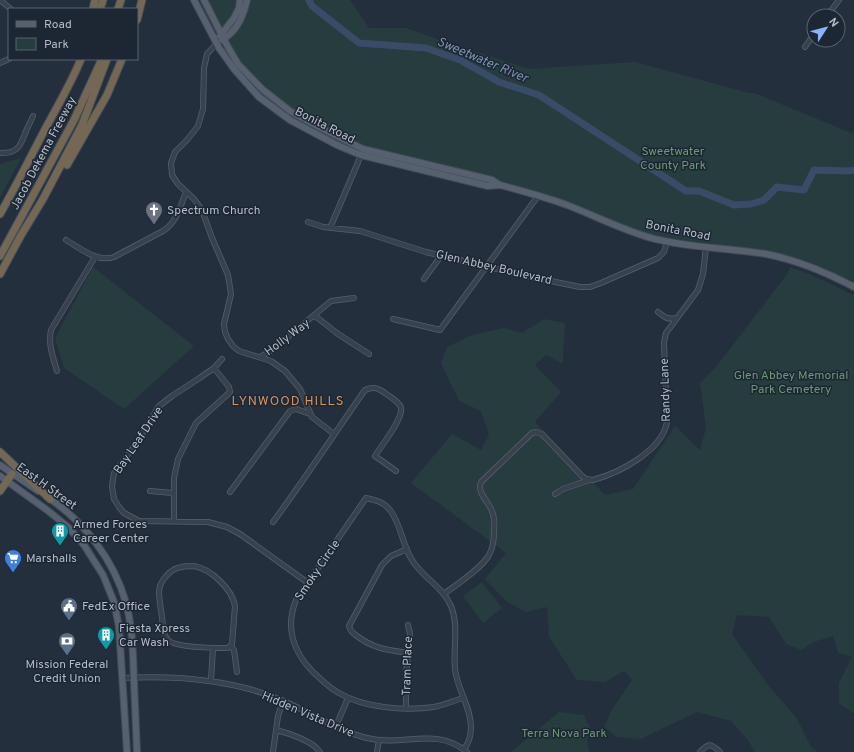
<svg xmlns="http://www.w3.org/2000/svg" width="854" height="752" viewBox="0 0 854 752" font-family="Overpass,sans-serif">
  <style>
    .green { fill: #263c3f }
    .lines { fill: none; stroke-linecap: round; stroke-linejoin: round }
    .river { stroke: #394c67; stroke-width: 7 }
    .minor-casing { stroke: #565f6c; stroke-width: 6 }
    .major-casing { stroke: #414a57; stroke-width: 8 }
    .highway-casing { stroke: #434c59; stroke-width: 9 }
    .minor { stroke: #38414e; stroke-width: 4.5 }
    .major { stroke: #56606e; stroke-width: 6 }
    .highway { stroke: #746855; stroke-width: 7 }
    .labels { text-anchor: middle; stroke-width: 3; stroke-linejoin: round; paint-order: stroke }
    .street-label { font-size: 12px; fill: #b4bcc9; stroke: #1d2633 }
    .park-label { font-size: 12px; fill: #6b9a76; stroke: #1d2633 }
    .poi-label { font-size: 12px; fill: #b4bcc9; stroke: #1d2633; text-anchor: start }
    .water-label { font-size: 13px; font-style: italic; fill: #7c92b1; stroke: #1d2633 }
    .neighbourhood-label { font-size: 13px; letter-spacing: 1px; fill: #d59563; stroke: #1d2633 }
  </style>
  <rect width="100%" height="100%" fill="#242f3e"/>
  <!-- green -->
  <path class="green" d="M197 0H350L369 28H406L452 44 529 69 635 62 749 93H754L854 134V287L788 259 667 242 538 196 381 159 353 149 287 114 259 92 242 74 225 51Z
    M21 158 0 198V164Z
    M93 267 194 346 124 409 64 368 55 338Z
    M790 267 809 274 854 295V714L839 703V683L852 657 838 653 833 636 814 642 801 650 786 644 769 617 737 615 732 634 767 684 796 717 811 747 818 752H755L747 739 731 721 697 712 641 739 617 737 604 727 611 711 632 680 624 671 605 682 577 680 549 637 547 607 526 612 507 602 485 579 506 553 411 483 452 434 481 450 489 435 481 411 459 401 441 363 447 347 472 335 504 328 522 333 544 319 565 323 563 364 546 355 535 365 561 392 535 422 605 495 633 489 675 426 700 450 706 428 700 383 716 367 787 274Z
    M482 582 502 608 483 623 463 596Z
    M559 712 584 715 591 731 587 740 589 752H511Z"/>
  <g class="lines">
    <!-- river -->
    <path class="river" d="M309 0 312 6 359 43 426 48 460 60 499 82 539 95 686 191H699L734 205 751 204 764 200 777 187 804 190 814 170 849 171 854 170"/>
    <!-- minor casing -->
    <g class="minor-casing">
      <path id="minor" d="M0 0 11 9
        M827 16 839 0
        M217 43 207 54 204 68 203 109 198 126 187 140 175 152 171 163 172 175 178 184 194 199 202 210 212 238 228 275 231 294 224 324 225 332 228 339 233 346 239 351 271 361 285 371 300 389 312 417 334 434
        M805 47 814 34
        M0 63 9 59
        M0 153C18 154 21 145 26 131 28 126 31 121 33 116
        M308 222 323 227 360 231 426 252 526 276 580 287H590L601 283 658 258 664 252 667 242
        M330 228 362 153
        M66 240C80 248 97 263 114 257L163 231C177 222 180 207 186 192
        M424 279 438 260 440 255
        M658 312C664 317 668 320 676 318
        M314 316 319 319 338 334 369 354
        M393 319 440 330 538 196
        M260 357 271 351 331 301 354 298
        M222 359 214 368 198 379 172 396 159 406 136 444 114 473 112 486 114 499 119 507 124 513 139 521 208 522 227 527 240 534 308 583
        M57 371C53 357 48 345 51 330L95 257
        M150 491 173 493
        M230 492 290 411 296 409 310 414
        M555 494 563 489 589 480
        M174 521V478L178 459 196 423 230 392 229 387 214 368
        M273 522C305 479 334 434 365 390 373 386 378 388 385 393 390 397 398 401 401 407 404 418 381 446 375 456L396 471
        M407 549 391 556 382 565 349 626C350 631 353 633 357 636 374 649 388 650 408 653
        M194 566C211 569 232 589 235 606L232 644 228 648C217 648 176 648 168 640 162 634 163 624 162 617 161 609 159 600 159 592 159 581 171 568 182 567 186 566 190 566 194 566Z
        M444 594C456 585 482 568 489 555 493 548 494 539 494 531 495 523 494 514 490 507 486 499 477 492 481 482L532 433 536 432 542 434 582 476 586 479 593 480C619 473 662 451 667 422L664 342 666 333 698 290 703 274 706 247
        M231 646 234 650 237 672
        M122 678C177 675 233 679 284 701 311 713 338 731 367 738 402 747 436 726 467 752
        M211 680 213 648
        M463 698C453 701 444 705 434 707 405 711 364 708 339 693 329 688 321 679 313 672 293 652 285 627 296 600L366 498C375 500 384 502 390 510 401 524 402 544 412 560 422 577 443 587 451 606 459 626 453 648 455 669 457 689 471 707 471 727 471 735 469 743 464 749
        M406 708V675L410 634 408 625
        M336 726 348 698
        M276 730C288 733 313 741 320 752
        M273 752 278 716 283 701
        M377 752 379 740
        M700 752C708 743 711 743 720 752"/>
    </g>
    <!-- major casing -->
    <g class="major-casing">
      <path id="major" d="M194 0 219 48 234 69 259 97 290 120 337 145 361 155 488 186 500 185
        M204 0 228 47 238 64 262 89 290 111 315 125 363 149 492 180 500 185C522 191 545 197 567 205 596 216 624 231 655 239 691 248 729 248 766 254 797 260 826 272 854 287
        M220 36 234 18 239 8 240 0
        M222 40C237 31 243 17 247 0
        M0 465 38 491
        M0 476 47 510 68 527 84 545 103 575 114 602 119 627 127 752
        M47 497C84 521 114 560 126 603 133 629 133 655 134 682 135 705 136 729 137 752"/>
    </g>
    <!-- highway casing -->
    <g class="highway-casing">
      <path id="highway" d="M93 9 95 0
        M100 9 103 0
        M118 9 121 0
        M137 20 142 0
        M67 165 107 95 122 59
        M0 214C15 188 28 162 42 135 55 110 70 86 81 59
        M0 256 74 120 102 59
        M0 274 20 237 43 199 82 125 107 59
        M0 452 50 499
        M0 491 12 474"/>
    </g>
    <!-- minor -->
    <use href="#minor" class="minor"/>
    <!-- major -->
    <use href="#major" class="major"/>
    <!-- highway -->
    <use href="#highway" class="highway"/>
  </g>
  <!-- icons -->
  <defs>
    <g id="church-pin" transform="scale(0.9)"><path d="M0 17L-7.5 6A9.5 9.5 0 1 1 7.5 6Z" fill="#6b7280" stroke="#1d2633"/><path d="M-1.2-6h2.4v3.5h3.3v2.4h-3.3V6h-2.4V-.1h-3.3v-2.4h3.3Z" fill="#fff"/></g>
    <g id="building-pin" transform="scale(0.9)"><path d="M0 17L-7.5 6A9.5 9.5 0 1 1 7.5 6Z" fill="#0f9aa8" stroke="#1d2633"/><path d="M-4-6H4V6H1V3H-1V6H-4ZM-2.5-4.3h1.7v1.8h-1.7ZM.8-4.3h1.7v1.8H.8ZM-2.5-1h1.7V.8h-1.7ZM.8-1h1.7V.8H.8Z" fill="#fff"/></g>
    <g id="supermarket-pin" transform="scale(0.9)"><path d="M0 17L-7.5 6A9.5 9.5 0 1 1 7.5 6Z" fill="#3f7fe0" stroke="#1d2633"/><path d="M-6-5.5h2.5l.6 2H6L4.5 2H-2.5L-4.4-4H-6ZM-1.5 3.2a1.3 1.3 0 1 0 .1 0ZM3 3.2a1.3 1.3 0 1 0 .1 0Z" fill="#fff"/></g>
    <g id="civic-pin" transform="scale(0.9)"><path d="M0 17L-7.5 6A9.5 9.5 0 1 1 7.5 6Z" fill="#5c6f8a" stroke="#1d2633"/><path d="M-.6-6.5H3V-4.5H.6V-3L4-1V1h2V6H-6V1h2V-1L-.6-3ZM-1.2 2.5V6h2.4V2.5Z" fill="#fff"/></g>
    <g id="bank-pin" transform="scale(0.9)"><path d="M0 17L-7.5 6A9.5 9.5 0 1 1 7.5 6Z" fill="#5c6f8a" stroke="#1d2633"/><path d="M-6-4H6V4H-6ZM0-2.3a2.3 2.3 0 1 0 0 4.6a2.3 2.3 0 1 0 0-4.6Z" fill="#fff"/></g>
  </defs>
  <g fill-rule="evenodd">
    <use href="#church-pin" x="154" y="210"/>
    <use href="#building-pin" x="60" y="531"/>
    <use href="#supermarket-pin" x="13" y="558"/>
    <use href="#civic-pin" x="69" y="606"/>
    <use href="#building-pin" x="106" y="635"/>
    <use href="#bank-pin" x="67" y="641"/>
  </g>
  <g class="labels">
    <!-- street labels -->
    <g class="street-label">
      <text transform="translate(325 125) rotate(27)" y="4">Bonita Road</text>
      <text transform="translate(43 153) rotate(-62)" y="4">Jacob Dekema Freeway</text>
      <text transform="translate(678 230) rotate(11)" y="4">Bonita Road</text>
      <text transform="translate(494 267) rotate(13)" y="4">Glen Abbey Boulevard</text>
      <text transform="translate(287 337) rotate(-37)" y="4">Holly Way</text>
      <text transform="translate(665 390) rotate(-92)" y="4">Randy Lane</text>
      <text transform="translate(138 440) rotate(-56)" y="4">Bay Leaf Drive</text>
      <text transform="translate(47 486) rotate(36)" y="4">East H Street</text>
      <text transform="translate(317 570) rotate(-56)" y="4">Smoky Circle</text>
      <text transform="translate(407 666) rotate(-88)" y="4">Tram Place</text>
      <text transform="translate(308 714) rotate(23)" y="4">Hidden Vista Drive</text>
    </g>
    <!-- park labels -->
    <g class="park-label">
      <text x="673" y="155">Sweetwater<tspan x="673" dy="14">County Park</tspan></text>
      <text x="791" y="379">Glen Abbey Memorial<tspan x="791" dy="14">Park Cemetery</tspan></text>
      <text x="564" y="737">Terra Nova Park</text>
    </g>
    <!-- poi labels -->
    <g class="poi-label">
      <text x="167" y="214">Spectrum Church</text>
      <text x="73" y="528">Armed Forces<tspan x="73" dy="14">Career Center</tspan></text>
      <text x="26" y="562">Marshalls</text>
      <text x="82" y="610">FedEx Office</text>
      <text x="119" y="632">Fiesta Xpress<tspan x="119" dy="14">Car Wash</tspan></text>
      <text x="67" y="668" text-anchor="middle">Mission Federal<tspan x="67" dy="14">Credit Union</tspan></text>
    </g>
    <!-- water labels -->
    <g class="water-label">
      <text transform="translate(483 59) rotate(23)" y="5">Sweetwater River</text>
    </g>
    <!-- neighbourhood labels -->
    <g class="neighbourhood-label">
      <text x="288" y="405">LYNWOOD HILLS</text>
    </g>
  </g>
  <!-- legend -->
  <rect x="8" y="8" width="130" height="52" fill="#1d2633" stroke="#59626f"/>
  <rect x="16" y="21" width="20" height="6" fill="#56606e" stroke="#59626f"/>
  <text x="44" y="28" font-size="12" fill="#b4bcc9">Road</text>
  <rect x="16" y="38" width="20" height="12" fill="#263c3f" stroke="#59626f"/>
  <text x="44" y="48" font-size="12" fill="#b4bcc9">Park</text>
  <!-- north arrow -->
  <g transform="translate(826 28) rotate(54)"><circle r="19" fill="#1d2633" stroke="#59626f"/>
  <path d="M0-3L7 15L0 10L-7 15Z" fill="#8ab4f8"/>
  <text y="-6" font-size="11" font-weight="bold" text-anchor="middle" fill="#b4bcc9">N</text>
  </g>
</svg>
